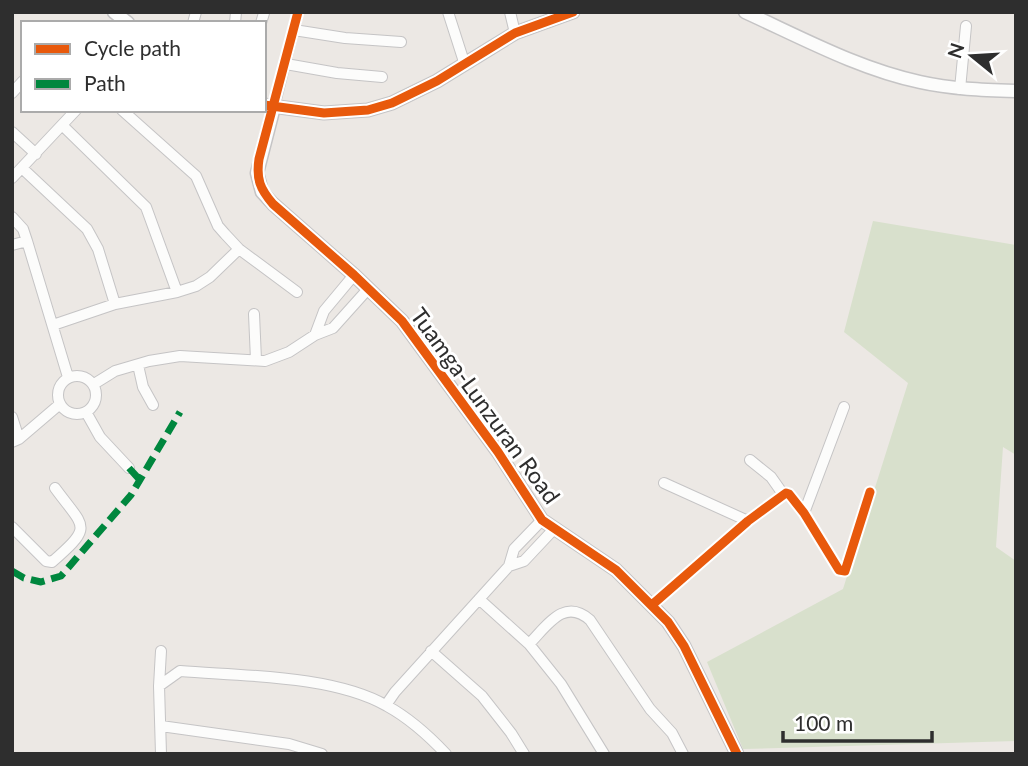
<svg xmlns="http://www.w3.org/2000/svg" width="1028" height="766" viewBox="0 0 1028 766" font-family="Lato,sans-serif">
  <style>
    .cemetery { fill: #d8e0cc }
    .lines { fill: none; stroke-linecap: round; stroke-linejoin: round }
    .minor-casing { stroke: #c5c4c5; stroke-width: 12 }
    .tertiary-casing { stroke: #c5c4c5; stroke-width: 15 }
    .minor { stroke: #fcfcfb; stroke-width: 10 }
    .tertiary { stroke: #fcfcfb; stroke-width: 12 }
    .quiet { stroke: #00873e; stroke-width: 7; stroke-dasharray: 14 7; stroke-linecap: butt }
    .cycleway-casing { stroke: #fff; stroke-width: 13 }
    .cycleway { stroke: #e8590c; stroke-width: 9 }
    .labels { text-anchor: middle; stroke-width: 6; stroke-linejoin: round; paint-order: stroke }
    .street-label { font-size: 23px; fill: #2e2e2e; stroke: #fff }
  </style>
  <rect width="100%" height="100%" fill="#ece8e4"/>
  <!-- cemetery -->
  <path class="cemetery" d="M873 221 1016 245V455L1003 447 996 547 1016 561V741L743 749 707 662 843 589 908 383 844 332Z"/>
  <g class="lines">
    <!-- minor casing -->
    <g class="minor-casing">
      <path id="minor" d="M448 12 465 65
        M510 12 515 33
        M193 23 196 12
        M235 23 236 12
        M261 23 264 13
        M294 30 345 38 401 42
        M286 64 337 73 382 77
        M960 89 966 26
        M12 93 23 81
        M274 107 298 12
        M122 110 196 176 218 226 225 234 239 249 297 292
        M63 126 146 207 177 292
        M12 132 36 154
        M22 168 87 229 98 249 115 304
        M12 178 76 110
        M12 217 23 229 27 241 68 377
        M12 245 27 241
        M254 314 256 360
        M53 325 115 304 177 292 196 286 210 277 239 249
        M315 335 324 311 354 275
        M138 365 143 387 153 405
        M58 395a19 19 0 1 1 38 0a19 19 0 1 1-38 0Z
        M94 384 115 371 149 361 180 356 265 361 289 352 315 335 333 328 368 289
        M86 412 100 437 129 468
        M12 417 19 439
        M12 442 19 439 60 404
        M750 460 771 477 783 494
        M664 483 748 521
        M804 513 844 407
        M542 520 514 549 509 566 524 561 554 529
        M12 527 46 561 52 562C94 525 85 529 55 488
        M479 599 529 644 561 684 604 754
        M653 604 748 521 786 493 789 494 804 513 839 570 845 571 870 492
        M529 644C547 626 564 597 590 620L650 709 672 733 683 754
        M431 651 482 696 511 733 524 754
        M159 686 180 671C241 676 334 675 387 706 409 718 429 736 446 754
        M386 705 395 692 509 566
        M161 726 289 744 322 754
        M161 754 159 686 161 651"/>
    </g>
    <!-- tertiary casing -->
    <g class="tertiary-casing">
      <path id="tertiary" d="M114 12 128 23
        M745 12C802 38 859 69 920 82 951 89 984 90 1016 91
        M264 105 324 113 368 110 392 103 437 81 515 33 573 12
        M274 107 257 173 262 192 273 204 354 275 402 321 498 452 542 520 616 570 668 622 684 646 737 754"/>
    </g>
    <!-- minor -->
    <use href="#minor" class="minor"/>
    <!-- tertiary -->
    <use href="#tertiary" class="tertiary"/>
    <!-- quiet -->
    <path class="quiet" d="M129 468 140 480
      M12 571 24 578 41 582 61 576 131 495 180 412"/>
    <!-- cycleway casing -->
    <g class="cycleway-casing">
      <path id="cycleway" d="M298 12 259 159C256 179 260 189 273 204L354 275 402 321 498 452 542 520 616 570 668 622 684 646 737 754
        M264 105 324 113 368 110 392 103 437 81 515 33 573 12
        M653 604 748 521 786 493 789 494 804 513 839 570 845 571 870 492"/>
    </g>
    <!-- cycleway -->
    <use href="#cycleway" class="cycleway"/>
  </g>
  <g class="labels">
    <!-- street labels -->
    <g class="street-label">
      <text transform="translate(485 406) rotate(54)" y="8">Tuamga-Lunzuran Road</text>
    </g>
  </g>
  <!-- border -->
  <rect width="1028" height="766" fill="none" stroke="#2e2e2e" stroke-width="28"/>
  <!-- legend -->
  <rect x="21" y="21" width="245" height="91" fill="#ffffff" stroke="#ababab" stroke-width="2"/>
  <rect x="35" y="44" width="35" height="10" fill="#e8590c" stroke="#ababab" stroke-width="2"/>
  <text x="84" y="56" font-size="21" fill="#2e2e2e">Cycle path</text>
  <rect x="35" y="79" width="35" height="10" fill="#00873e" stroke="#ababab" stroke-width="2"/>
  <text x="84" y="91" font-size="21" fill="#2e2e2e">Path</text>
  <!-- north arrow -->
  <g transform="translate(972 56) rotate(288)" stroke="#ffffff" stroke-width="5" paint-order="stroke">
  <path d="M0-5L12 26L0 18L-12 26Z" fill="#2e2e2e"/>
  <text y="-10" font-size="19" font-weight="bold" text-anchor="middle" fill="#2e2e2e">N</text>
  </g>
  <!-- scale -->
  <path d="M783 731v10h149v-10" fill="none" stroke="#2e2e2e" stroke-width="3.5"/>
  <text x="794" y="731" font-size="21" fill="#2e2e2e" stroke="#ffffff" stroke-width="5" paint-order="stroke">100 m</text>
</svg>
